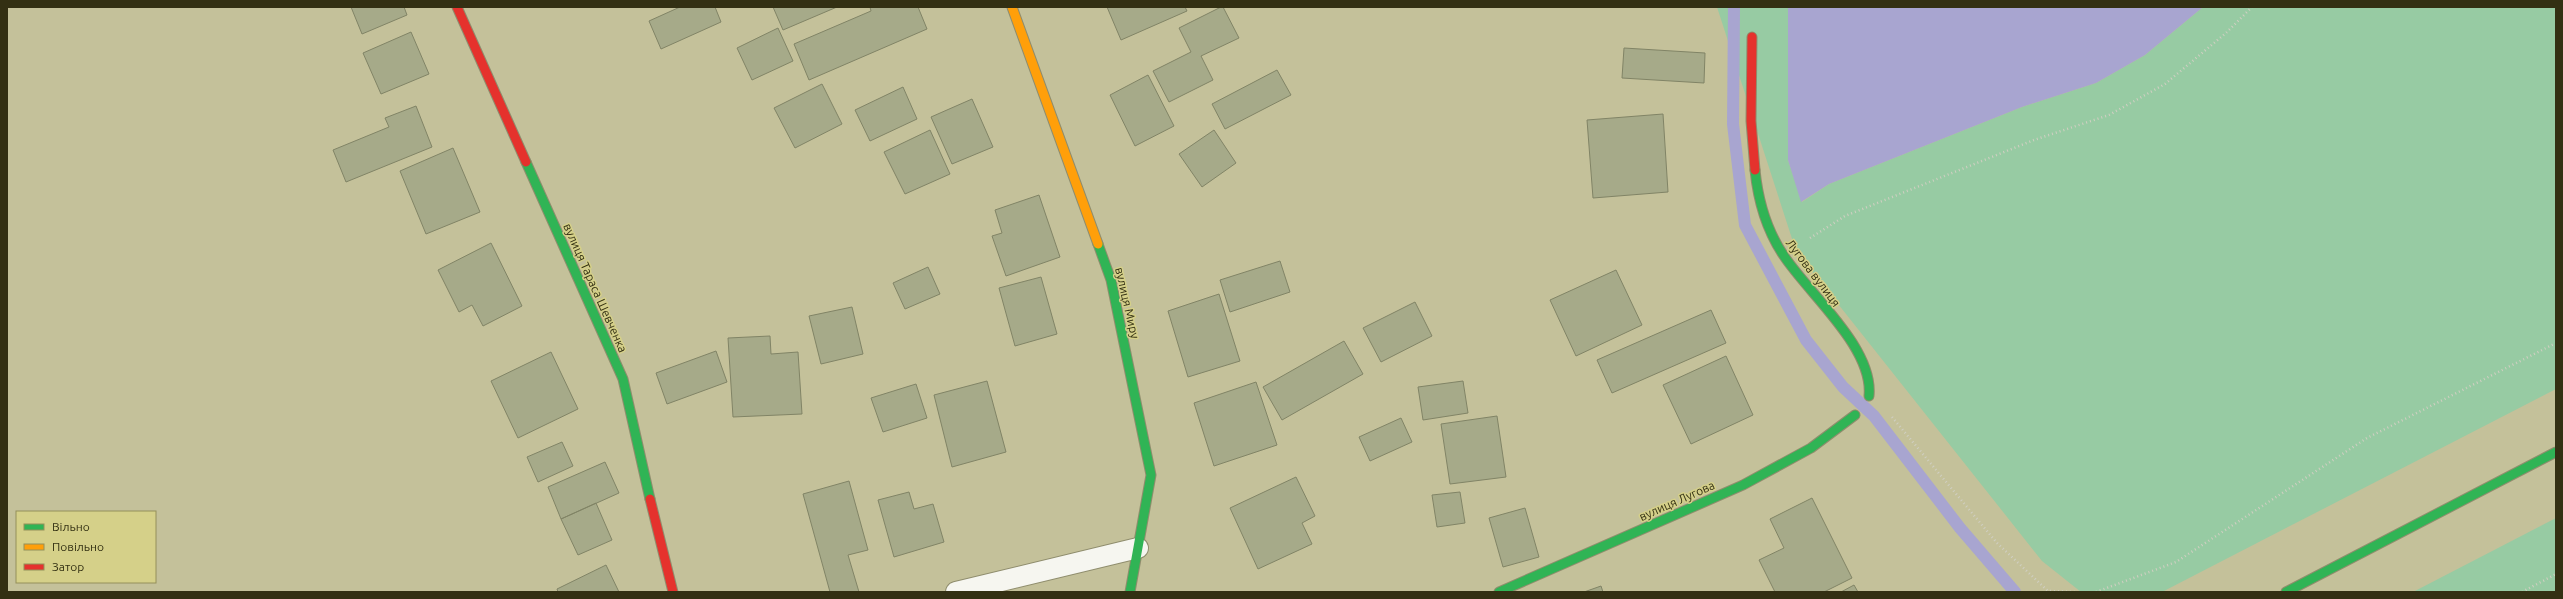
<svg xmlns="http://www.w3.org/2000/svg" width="2563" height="599" viewBox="0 0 2563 599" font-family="Ubuntu,sans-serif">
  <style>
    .green { fill: #97cba3 }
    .water { fill: #a8a5d0 }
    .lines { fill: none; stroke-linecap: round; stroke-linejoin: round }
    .stream { stroke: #a8a5d0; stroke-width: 12 }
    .building { fill: #a6aa89; stroke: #818466 }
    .lane-casing { stroke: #8f8d6d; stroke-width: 22 }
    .fast-casing { stroke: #8f8d6d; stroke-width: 11 }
    .slow-casing { stroke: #8f8d6d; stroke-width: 11 }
    .jam-casing { stroke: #8f8d6d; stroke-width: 11 }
    .path { stroke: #d0cfc2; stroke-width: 2.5; stroke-dasharray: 1 3; stroke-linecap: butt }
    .lane { stroke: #f6f6f0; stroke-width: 20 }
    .fast { stroke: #30b455; stroke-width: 9 }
    .slow { stroke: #ff9f0a; stroke-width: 9 }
    .jam { stroke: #e5322d; stroke-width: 9 }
    .labels { text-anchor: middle; stroke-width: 3; stroke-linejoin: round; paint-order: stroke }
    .street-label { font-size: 12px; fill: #333013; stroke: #d5d089 }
  </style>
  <rect width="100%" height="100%" fill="#c4c19a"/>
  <!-- green -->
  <path class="green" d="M1717 7H1788V160L1802 202 1829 184 2022 107 2096 83 2145 55 2203 7H2556V389L2162 592H2081L2042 561 1796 251Z
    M2556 518V592H2413Z"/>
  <!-- water -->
  <path class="water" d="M1788 7H2203L2145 55 2096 83 2022 107 1829 184 1801 202 1788 160Z"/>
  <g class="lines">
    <!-- stream -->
    <path class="stream" d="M1734 7 1733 124 1745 225 1806 340 1843 387 1874 416 1960 528 2015 592"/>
  </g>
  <!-- building -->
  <path class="building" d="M351 7H404L407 15 362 34Z
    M680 7H715L721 22 661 49 649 21Z
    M773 7H837L783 30Z
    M870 7H918L927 29 809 80 794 44 871 11Z
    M1107 7H1185L1187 11 1121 40Z
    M1221 7H1223L1239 38 1201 56 1213 80 1169 102 1153 71 1191 52 1179 28Z
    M778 28 793 61 752 80 737 48Z
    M411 32 429 74 381 94 363 53Z
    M1624 48 1705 53 1704 83 1622 78Z
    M1277 70 1291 95 1225 129 1212 104Z
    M1148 75 1174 126 1135 146 1110 95Z
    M822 84 842 124 795 148 774 108Z
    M903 87 917 119 870 141 855 110Z
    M972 99 993 147 952 164 931 117Z
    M416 106 432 147 346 182 333 150 389 127 385 118Z
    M1663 114 1668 192 1593 198 1587 120Z
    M930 130 950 174 905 194 884 152Z
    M1214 130 1236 163 1202 187 1179 154Z
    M453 148 480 212 426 234 400 171Z
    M1039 195 1060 257 1006 276 992 236 1002 233 995 210Z
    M491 243 522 306 483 326 472 305 459 312 438 270Z
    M1280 261 1290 292 1230 312 1220 280Z
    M928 267 940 294 905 309 893 283Z
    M1616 270 1642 325 1576 356 1550 300Z
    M1041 277 1057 334 1015 346 999 288Z
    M1219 294 1240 361 1188 377 1168 311Z
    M1415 302 1432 336 1381 362 1363 328Z
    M852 307 863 354 821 364 809 316Z
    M1711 310 1726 343 1612 393 1597 360Z
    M770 336 771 354 798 352 802 414 733 417 728 338Z
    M1344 341 1363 374 1282 420 1263 387Z
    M716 351 727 382 667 404 656 373Z
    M551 352 578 409 518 438 491 381Z
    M1726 356 1753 415 1691 444 1663 385Z
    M987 381 1006 452 952 467 934 395Z
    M1463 381 1468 413 1423 420 1418 387Z
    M1256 382 1277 445 1214 466 1194 403Z
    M916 384 927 418 883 432 871 398Z
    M1497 416 1506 477 1450 484 1441 424Z
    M1401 418 1412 442 1370 461 1359 437Z
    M562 442 573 466 538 482 527 457Z
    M605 462 619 493 561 519 548 487Z
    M1296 477 1315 516 1302 523 1312 544 1258 569 1230 508Z
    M849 481 868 550 848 555 859 592H830L803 494Z
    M909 492 914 509 933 504 944 542 894 557 878 500Z
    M1460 492 1465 523 1437 527 1432 495Z
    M1812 498 1852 578 1824 592H1775L1759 560 1784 548 1770 519Z
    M596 503 612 540 578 555 561 519Z
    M1525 508 1539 557 1503 567 1489 518Z
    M606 565 619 592H558L557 589Z
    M1854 585 1858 592H1841Z
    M1601 586 1603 592H1584Z"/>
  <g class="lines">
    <!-- lane casing -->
    <g class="lane-casing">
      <path id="lane" d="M956 592 1138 548"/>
    </g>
    <!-- fast casing -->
    <g class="fast-casing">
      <path id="fast" d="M526 162 623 379 650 499
        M1755 170C1758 200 1767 231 1784 256 1809 294 1874 348 1869 396
        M1098 244 1111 280 1151 475 1130 592
        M1499 592 1743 485 1811 448 1855 415
        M2286 592 2556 452"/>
    </g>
    <!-- slow casing -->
    <g class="slow-casing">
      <path id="slow" d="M1012 7 1098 244"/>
    </g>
    <!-- jam casing -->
    <g class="jam-casing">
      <path id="jam" d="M457 7 526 162
        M1752 37 1751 121 1755 170
        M650 499 673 592"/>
    </g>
    <!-- path -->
    <path class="path" d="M1810 238 1845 216 2034 140 2109 115 2165 84 2226 33 2252 7
      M1892 417 1997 543 2048 591 2077 592
      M2096 592 2176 562 2367 438 2556 343
      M2522 592 2556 574"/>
    <!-- lane -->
    <use href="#lane" class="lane"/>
    <!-- fast -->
    <use href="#fast" class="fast"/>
    <!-- slow -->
    <use href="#slow" class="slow"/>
    <!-- jam -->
    <use href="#jam" class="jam"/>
  </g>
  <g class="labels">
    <!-- street labels -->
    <g class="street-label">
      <text transform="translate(1813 273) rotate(53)" y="4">Лугова вулиця</text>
      <text transform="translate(595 288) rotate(66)" y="4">вулиця Тараса Шевченка</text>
      <text transform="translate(1127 303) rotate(77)" y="4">вулиця Миру</text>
      <text transform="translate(1677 501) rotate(-24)" y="4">вулиця Лугова</text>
    </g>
  </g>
  <!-- border -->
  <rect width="2563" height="599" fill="none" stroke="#333013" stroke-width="16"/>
  <!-- legend -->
  <rect x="16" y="511" width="140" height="72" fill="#d5d089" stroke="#94905a"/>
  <rect x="24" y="524" width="20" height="6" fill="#30b455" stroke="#94905a"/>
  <text x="52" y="531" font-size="12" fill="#333013">Вільно</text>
  <rect x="24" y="544" width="20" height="6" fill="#ff9f0a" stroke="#94905a"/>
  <text x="52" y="551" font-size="12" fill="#333013">Повільно</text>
  <rect x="24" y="564" width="20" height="6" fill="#e5322d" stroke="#94905a"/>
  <text x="52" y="571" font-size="12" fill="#333013">Затор</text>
</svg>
